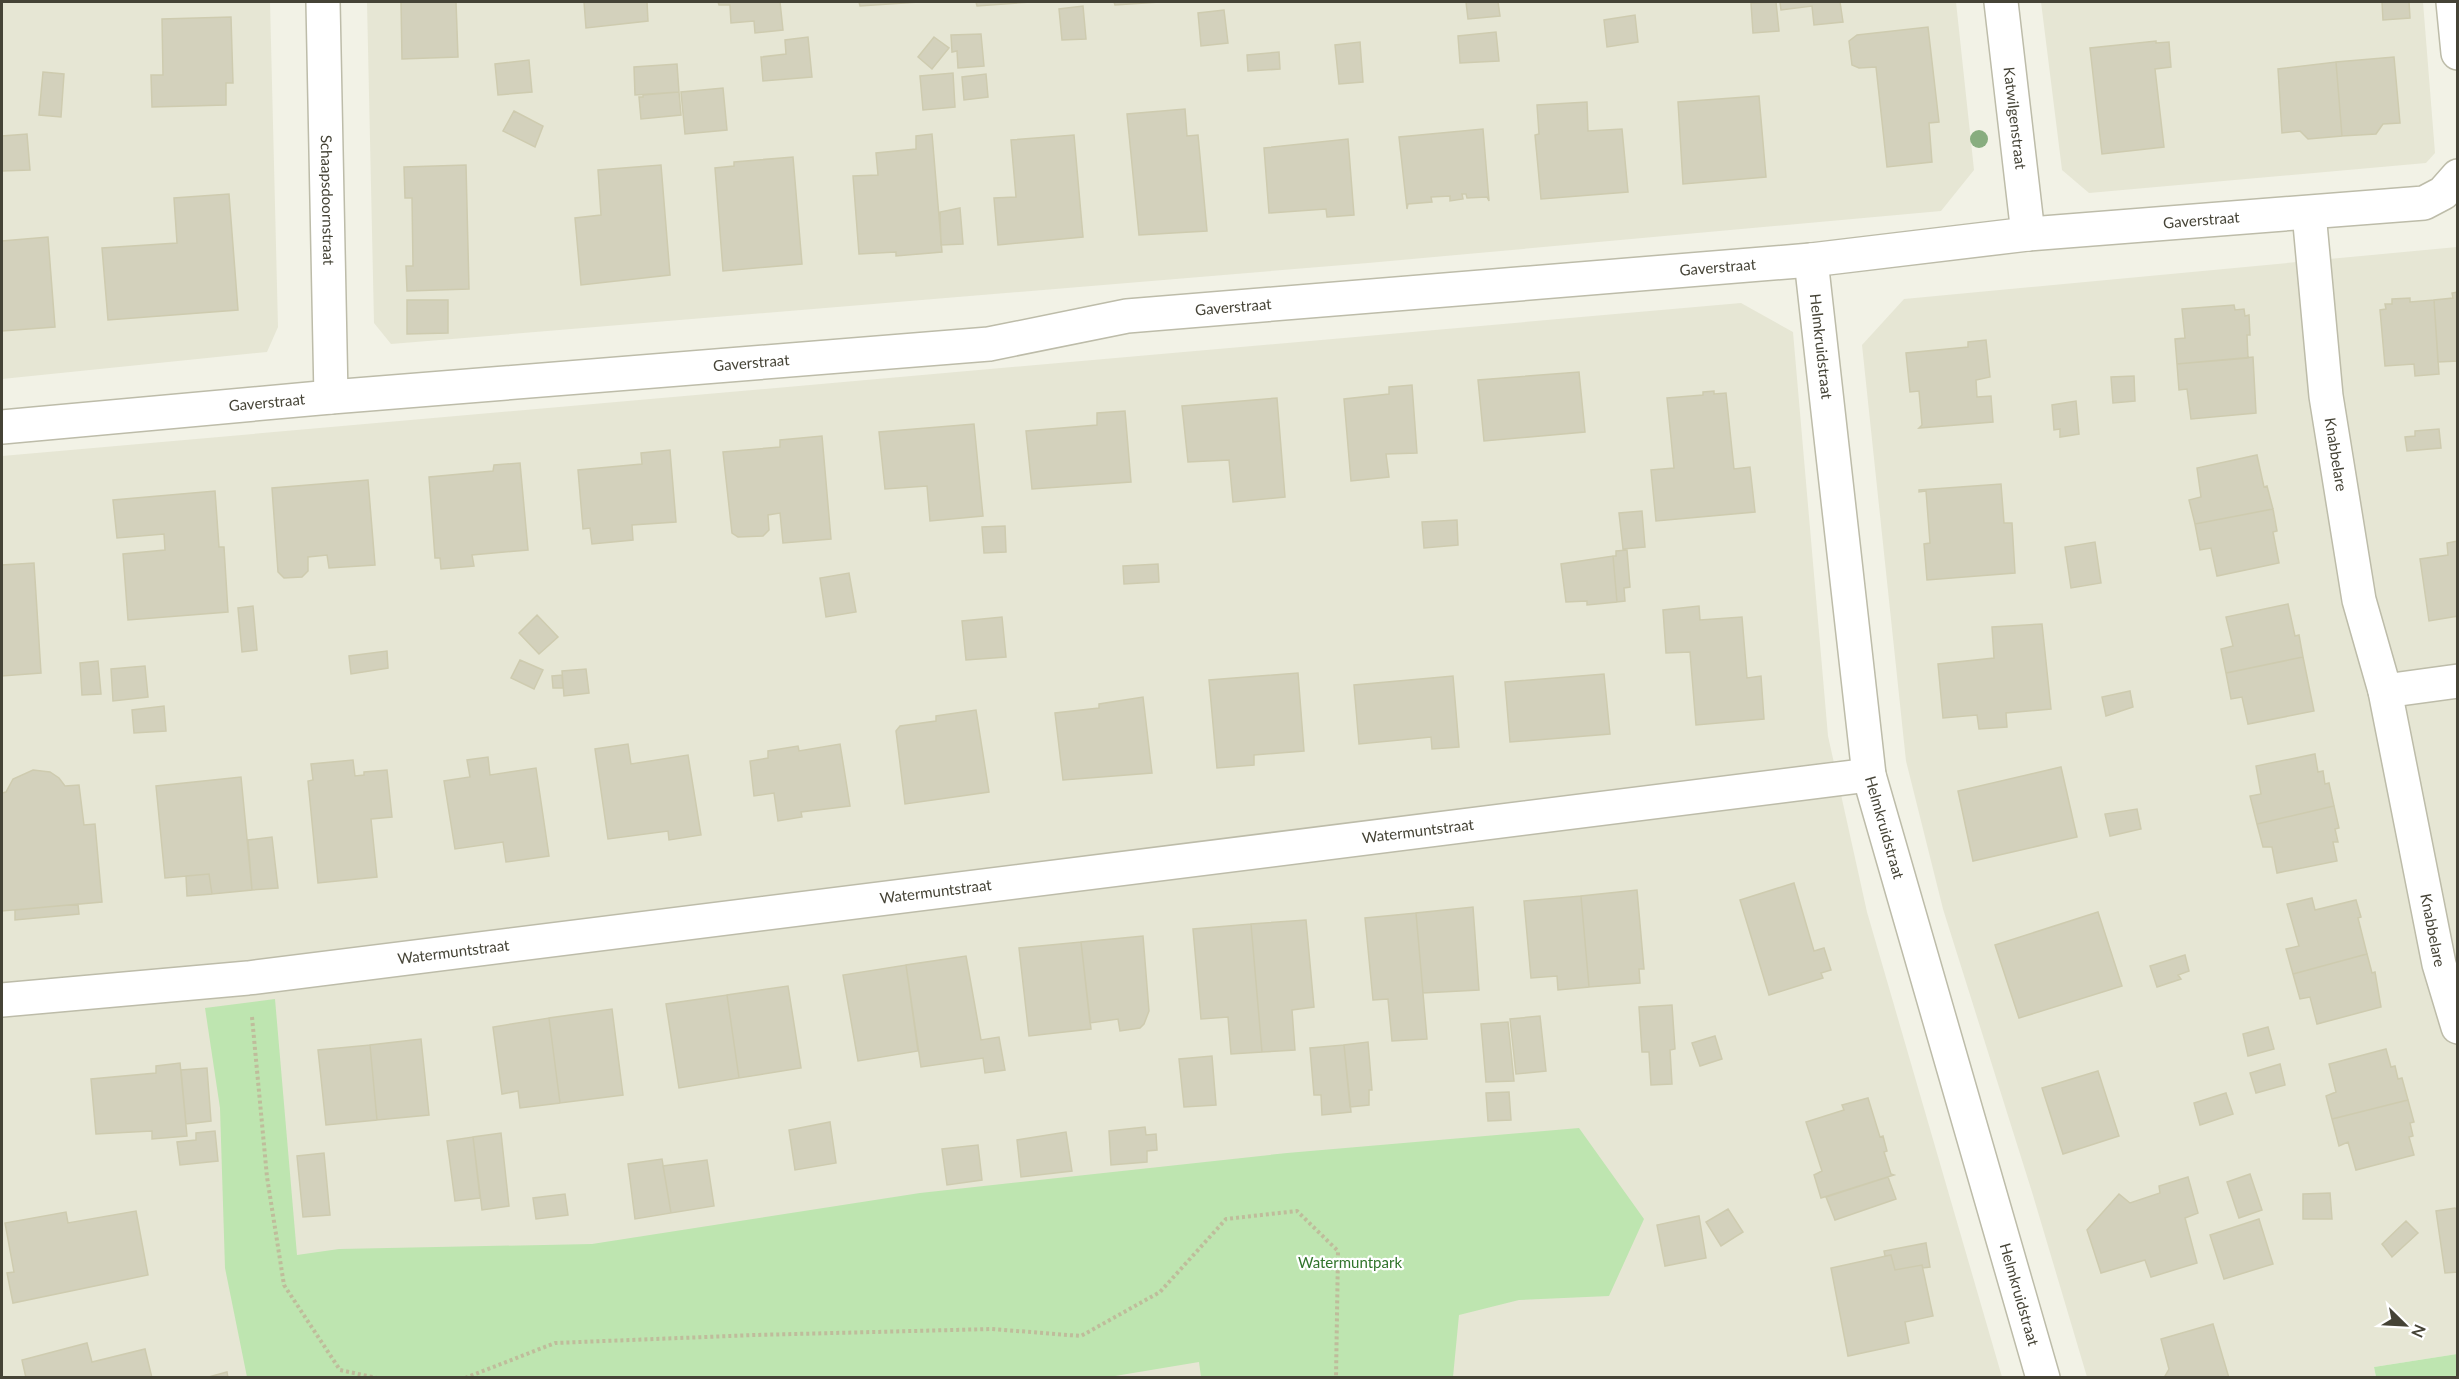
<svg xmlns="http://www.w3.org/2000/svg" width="2459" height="1379" viewBox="0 0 2459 1379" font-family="Lato,sans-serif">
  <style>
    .residential { fill: #e6e6d4 }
    .green { fill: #bee5b0 }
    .building { fill: #d3d1bc; stroke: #cecbaf; stroke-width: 1.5 }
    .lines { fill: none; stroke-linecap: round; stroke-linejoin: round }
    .minor-casing { stroke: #bdbca9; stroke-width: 36 }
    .path { stroke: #bfbc9b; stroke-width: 4; stroke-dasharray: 3 3; stroke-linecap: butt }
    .minor { stroke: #fff; stroke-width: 33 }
    .tree { fill: #88ad7f }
    .labels { text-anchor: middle; stroke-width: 4.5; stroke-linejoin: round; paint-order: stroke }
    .street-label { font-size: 15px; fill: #454336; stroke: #fff }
    .park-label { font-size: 15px; fill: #31742b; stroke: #fff }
  </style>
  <rect width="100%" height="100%" fill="#f2f2e6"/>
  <!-- residential -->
  <path class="residential" d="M2 2H270L278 327 267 352 2 379Z
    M367 2H1956L1974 170 1941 211 1368 263 391 344 374 323Z
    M2041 2H2423L2435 153 2426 163 2089 193 2062 170Z
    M2457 247V1354L2374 1367 2376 1377H2087L2032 1192 1943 909 1906 761 1862 345 1904 299Z
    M1741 303 1793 332 1828 736 1867 912 2002 1377 2 1378V456Z"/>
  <!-- green -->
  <path class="green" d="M275 999 297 1255 339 1249 592 1244 920 1193 1287 1153 1579 1128 1644 1219 1609 1296 1519 1300 1459 1315 1453 1377H1201L1199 1362 1103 1378 247 1377 225 1268 220 1108 205 1008Z
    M2457 1354V1377H2376L2374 1367Z"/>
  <!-- building -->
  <path class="building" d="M401 2H456L458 57 402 59Z
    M584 2H647L648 21 586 28Z
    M718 2H780L783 30 755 33 754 21 731 23 730 5H719Z
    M859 2H919L860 6Z
    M976 2H1031L977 6Z
    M1114 2H1160L1115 5Z
    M1466 2H1498L1500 16 1468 19Z
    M1776 2 1779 31 1753 33 1751 3Z
    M1780 2H1840L1843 22 1814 25 1812 6 1781 10Z
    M2382 2H2409L2410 18 2383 20Z
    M1083 6 1086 39 1062 40 1059 9Z
    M1224 10 1228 43 1201 46 1198 13Z
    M1635 15 1638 42 1607 47 1604 20Z
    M231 17 233 83H226V105L152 107 151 75H163L162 19Z
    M1928 27 1939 122 1929 123 1932 162 1887 167 1876 67 1859 68 1852 65 1849 41 1857 35Z
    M1496 32 1499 61 1460 63 1458 36Z
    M981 34 984 66 958 68 957 51 952 52 951 35Z
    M808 37 812 77 763 81 761 57 786 54 785 40Z
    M934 37 949 48 932 69 918 57Z
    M2156 41V43L2169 42 2171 67 2155 69 2164 147 2102 154 2090 48Z
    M1360 42 1363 82 1339 84 1335 45Z
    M1279 52 1280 69 1248 71 1247 55Z
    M2394 57 2400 123 2383 124 2376 134 2342 136 2336 62Z
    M529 60 532 92 498 95 495 64Z
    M2336 62 2342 136 2308 139 2300 131 2282 133 2278 69Z
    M677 64 679 92 635 95 634 67Z
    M43 72 64 74 61 117 39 115Z
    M953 73 955 107 923 110 920 76Z
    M986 74 988 97 964 100 962 77Z
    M723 88 727 130 685 134 681 92Z
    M679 92 681 115 641 119 639 97H643V95Z
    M1759 96 1766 177 1683 184 1678 102Z
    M1587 102 1588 131 1622 129 1628 192 1541 199 1535 135 1539 134 1537 105Z
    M1185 109 1187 136 1198 135 1207 231 1139 235 1127 114Z
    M514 111 543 126 535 147 503 131Z
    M1483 129 1489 201 1487 197 1467 198 1466 194H1462L1463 199 1450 201V196L1431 197 1432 202 1408 204 1407 209 1399 137Z
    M27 134 30 170 2 171V136Z
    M932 134 942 252 896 256V252L859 254 853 176 878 175 876 153 916 149V136Z
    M1074 135 1083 237 998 245 994 198 1016 197 1011 140Z
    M1348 139 1354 215 1327 217 1326 209 1269 213 1264 148Z
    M793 157 802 264 723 271 715 168 734 166V162Z
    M466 165 469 289 407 291 406 266H413L412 198H405L404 167Z
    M661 165 670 275 581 285 575 218 601 215 598 170Z
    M229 194 238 310 108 320 102 248 177 243 174 198Z
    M960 208 963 244 941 245 940 212Z
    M48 237 55 327 2 331V241Z
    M2458 292V361L2438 362 2434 300 2453 298 2452 293Z
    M2410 298V302L2434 300 2439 374 2415 376 2414 364 2385 366 2380 310 2386 309 2385 304H2392V299Z
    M407 300H448V333L407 334Z
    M2234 305 2235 310 2244 309 2245 316 2249 315 2250 335H2247L2248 358 2177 364 2175 339 2185 338 2182 309Z
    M1986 340 1990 377 1976 380 1977 397 1991 396 1993 422 1919 428 1922 425 1919 391 1910 392 1906 353 1968 347V342Z
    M2253 357 2256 413 2191 419 2187 389 2179 390 2177 364Z
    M1579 372 1585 432 1484 441 1478 380Z
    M2134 376 2135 401 2113 403 2111 377Z
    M1412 385 1417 453 1386 454 1389 477 1351 481 1344 399 1389 394V387Z
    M1714 391V394L1726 393 1734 469 1750 467 1755 512 1656 521 1651 470 1674 468 1667 398 1703 395V392Z
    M1277 398 1285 497 1233 502 1229 460 1188 462 1182 406Z
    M2076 401 2079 434 2060 437V429L2054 430 2052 405Z
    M1125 411 1131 482 1032 489 1026 431 1097 425V413Z
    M974 424 983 516 930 521 927 486 885 489 879 432Z
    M2439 429 2441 448 2407 451 2405 437 2415 436V431Z
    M822 436 831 539 783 543 780 513 768 515 769 530 763 536 738 537 732 533 723 452 780 447V440Z
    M670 450 676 522 632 525 633 540 592 544 590 528 583 529 578 470 642 464 641 453Z
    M2257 455 2264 487 2267 486 2273 509 2195 524 2189 500 2201 497 2197 468Z
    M520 463 528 550 472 555 474 566 441 569 440 558H435L429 477 493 471 494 465Z
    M368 480 375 565 329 568 327 555 308 557V571L302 577 284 578 278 572 272 488Z
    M2001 484 2004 523H2012L2015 573 1927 580 1924 544 1930 543 1926 491 1919 492V490Z
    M215 491 219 547H224L228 612 128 620 123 554 165 550 164 534 117 538 113 500Z
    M2273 509 2277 531 2273 532 2279 563 2217 576 2211 548 2200 550 2195 524Z
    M1642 511 1645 547 1623 549 1619 513Z
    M1457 520 1458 545 1424 548 1422 522Z
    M1005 526 1006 552 984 553 982 527Z
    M2458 541V616L2429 621 2420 559 2448 555 2447 543Z
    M2095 542 2101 583 2071 588 2065 547Z
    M1627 550 1630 587 1624 588 1625 601 1617 602 1613 556H1616V551Z
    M1613 556 1617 602 1587 605V601L1566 602 1561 564Z
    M34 563 41 673 2 676V565Z
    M1158 564 1159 582 1124 584 1123 566Z
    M849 573 856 612 826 617 820 578Z
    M2288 604 2295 636 2299 635 2303 657 2226 673 2221 649 2233 646 2226 617Z
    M253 606 257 650 242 652 238 608Z
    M1699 606 1700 620 1742 617 1747 678 1761 676 1764 719 1696 725 1690 652 1666 653 1663 610Z
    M537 615 558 637 539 654 519 633Z
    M1002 617 1006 657 966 660 962 621Z
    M2042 624 2051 709 2006 713 2007 727 1979 729 1977 715 1943 718 1938 664 1994 658 1992 627Z
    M387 651 388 668 351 674 349 656Z
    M2303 657 2314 711 2248 724 2242 697 2231 699 2226 673Z
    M520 660 543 670 534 689 511 678Z
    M98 661 101 694 82 695 80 663Z
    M145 666 148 697 113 701 111 669Z
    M586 669 589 693 564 696 562 671Z
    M1298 673 1304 751 1254 755V765L1217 768 1209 680Z
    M1604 674 1610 734 1510 742 1505 682Z
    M562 675 563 688H553L552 676Z
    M1453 676 1459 747 1432 749 1431 737 1359 744 1354 685Z
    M2130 691 2133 707 2106 716 2102 697Z
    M1143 697 1152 773 1063 780 1055 713 1099 708V704Z
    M164 706 166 731 134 733 132 710Z
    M976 710 989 792 905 804 896 731 900 726 936 721V716Z
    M628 744 631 764 688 755 701 835 669 840 668 831 608 839 595 749Z
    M840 744 850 806 801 812 802 817 778 821 774 793 754 796 750 761 768 758V751L798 746 799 751Z
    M2315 754 2318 772 2323 771 2325 784 2329 783 2334 806 2257 824 2250 796 2261 794 2256 766Z
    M488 757 490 775 536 768 549 856 506 862 503 842 455 849 444 781 470 777 467 760Z
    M353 760 355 776 364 775V772L387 770 392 817 371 819 377 877 318 883 308 781 313 780 311 764Z
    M2061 767 2077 837 1973 861 1958 791Z
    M33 770 50 772 59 778 65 786 79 785 84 825 95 824 102 902 2 911V793L6 792 13 779Z
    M241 777 252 890 212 894 209 874 165 878 156 786Z
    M2334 806 2339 828 2335 829 2338 842H2333L2337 861 2277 873 2272 847H2263L2257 824Z
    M2137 809 2141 829 2110 836 2105 814Z
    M272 837 278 888 252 890 248 840Z
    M209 874 212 894 187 896 186 876Z
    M1794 883 1814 951 1824 948 1831 970 1821 973 1823 978 1769 995 1740 900Z
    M1637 890 1644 969H1639L1640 983 1589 987 1581 896Z
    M1581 896 1589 987 1558 990 1557 976 1531 978 1524 901Z
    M2312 898 2315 910 2356 900 2361 917 2358 918 2367 954 2293 974 2286 949 2299 946 2287 904Z
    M78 904 79 914 15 920V910Z
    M1473 907 1479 990 1423 993 1416 913Z
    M2098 912 2122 986 2019 1018 1995 945Z
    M1416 913 1427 1039 1392 1041 1388 999 1373 1000 1365 918Z
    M1306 920 1314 1007 1292 1010 1295 1050 1262 1052 1251 924Z
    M1251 924 1262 1052 1231 1054 1228 1017 1201 1019 1193 929Z
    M1143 936 1149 1011 1144 1024 1140 1028 1120 1031 1118 1019 1090 1023 1081 942Z
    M1081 942 1091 1029 1029 1036 1019 948Z
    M2367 954 2372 973 2375 972 2381 1007 2317 1024 2310 997 2300 999 2293 974Z
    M2185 955 2189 971 2178 975 2181 979 2157 987 2150 966Z
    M966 956 981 1040 999 1037 1005 1070 985 1073 983 1058 921 1067 906 965Z
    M906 965 918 1051 858 1061 843 975Z
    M788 986 801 1068 739 1078 727 995Z
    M727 995 739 1078 679 1088 666 1004Z
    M1672 1005 1675 1049 1670 1050 1672 1084 1651 1085 1649 1052H1642L1639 1007Z
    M612 1009 623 1095 560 1103 549 1018Z
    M1540 1016 1546 1071 1516 1074 1510 1019Z
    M549 1018 560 1103 520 1108 518 1091 502 1094 493 1027Z
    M1508 1022 1514 1081 1486 1082 1481 1024Z
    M2268 1027 2274 1049 2248 1056 2243 1034Z
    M1715 1036 1722 1059 1700 1066 1692 1043Z
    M421 1039 429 1115 377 1120 370 1045Z
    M1368 1042 1372 1090H1369V1105L1350 1107 1344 1045Z
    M370 1045 377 1120 326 1125 318 1050Z
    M1344 1045 1351 1112 1322 1115 1321 1095H1314L1310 1048Z
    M2386 1049 2391 1067 2395 1066 2398 1079 2402 1078 2408 1100 2332 1119 2326 1096 2336 1092 2329 1064Z
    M1212 1056 1216 1105 1184 1107 1179 1059Z
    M180 1063 187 1136 152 1139V1131L96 1134 91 1079 156 1073V1066Z
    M2280 1064 2285 1085 2256 1093 2250 1073Z
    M207 1068 211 1121 186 1124 181 1070Z
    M2098 1071 2119 1136 2063 1154 2042 1088Z
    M1509 1092 1511 1120 1488 1121 1486 1093Z
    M2226 1093 2233 1114 2200 1125 2194 1103Z
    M1868 1098 1880 1137 1883 1136 1887 1151 1884 1152 1891 1174 1894 1175 1821 1198 1814 1175 1822 1171 1806 1122 1844 1110 1842 1105Z
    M2408 1100 2414 1122 2410 1123 2413 1136 2409 1137 2414 1155 2356 1170 2348 1142 2339 1146 2332 1119Z
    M830 1122 836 1163 795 1170 789 1130Z
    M1145 1127 1146 1135 1156 1134 1157 1150 1147 1151V1162L1111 1165 1109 1131Z
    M215 1131 218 1161 180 1165 177 1142 196 1140V1133Z
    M1066 1132 1072 1171 1021 1177 1017 1140Z
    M501 1133 509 1206 482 1210 473 1137Z
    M473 1137 480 1198 455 1201 447 1141Z
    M978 1145 982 1180 947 1185 942 1149Z
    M324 1153 330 1215 303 1217 297 1156Z
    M662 1159 671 1213 635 1219 628 1164Z
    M707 1160 714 1206 671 1213 663 1166Z
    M2250 1174 2262 1210 2239 1218 2227 1182Z
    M1888 1177 1896 1199 1835 1220 1826 1197Z
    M2188 1177 2198 1213 2185 1218 2197 1263 2151 1277 2145 1260 2101 1273 2087 1230 2119 1194 2130 1203 2160 1193 2159 1186Z
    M2330 1193 2332 1219H2303V1194Z
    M565 1194 568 1215 536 1219 533 1198Z
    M2455 1208 2458 1211V1272L2445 1273 2436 1211Z
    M1728 1209 1743 1232 1721 1246 1706 1222Z
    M136 1211 148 1275 13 1303 7 1273 14 1272 5 1223 66 1212 68 1223Z
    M1699 1216 1706 1258 1665 1266 1657 1225Z
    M2259 1219 2273 1264 2224 1279 2210 1235Z
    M2406 1221 2418 1233 2392 1257 2382 1244Z
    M1926 1243 1930 1267 1923 1268 1922 1265 1895 1270 1891 1255 1885 1256 1884 1251Z
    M1891 1255 1895 1270 1922 1265 1933 1316 1905 1322 1909 1343 1848 1356 1831 1268Z
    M2213 1324 2229 1378H2162L2165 1376 2169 1369 2161 1339Z
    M87 1343 92 1362 145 1349 152 1378H26L22 1360Z
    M227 1372 228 1378H205Z"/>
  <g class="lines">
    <!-- minor casing -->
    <g class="minor-casing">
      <g id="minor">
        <path id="s1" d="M323 2 331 397"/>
        <path id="s2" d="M2001 2 2028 234"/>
        <path d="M2453 2 2458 53"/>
        <path id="s3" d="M2309 213 2326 396 2359 600 2385 691 2439 964 2458 1027"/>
        <path id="s4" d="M1811 260 1869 775 2043 1378"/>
        <path id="s5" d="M2 427 331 397 989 344 1127 316 1811 260 2028 234 2424 203 2443 193 2458 176"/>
        <path d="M2385 691 2458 681"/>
        <path id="s6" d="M2 1000 248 978 1869 775"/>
      </g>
    </g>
    <!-- path -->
    <path class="path" d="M252 1017 267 1177 284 1285 340 1370 377 1378
      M465 1378 555 1343 755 1335 992 1329 1081 1336 1160 1292 1226 1219 1297 1211 1338 1251 1336 1378"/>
    <!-- minor -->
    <use href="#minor" class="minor"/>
  </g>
  <!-- trees -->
  <circle class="tree" cx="1979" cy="139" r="9"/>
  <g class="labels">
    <!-- street labels -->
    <g class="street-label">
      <text dy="5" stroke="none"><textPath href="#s2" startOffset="117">Katwilgenstraat</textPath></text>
      <text dy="5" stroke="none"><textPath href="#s1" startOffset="198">Schaapsdoornstraat</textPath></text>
      <text dy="5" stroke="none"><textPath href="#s5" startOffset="2210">Gaverstraat</textPath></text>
      <text dy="5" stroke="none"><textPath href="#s5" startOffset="1724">Gaverstraat</textPath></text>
      <text dy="5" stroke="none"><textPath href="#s5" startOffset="1238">Gaverstraat</textPath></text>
      <text dy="5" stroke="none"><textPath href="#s4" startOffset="87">Helmkruidstraat</textPath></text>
      <text dy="5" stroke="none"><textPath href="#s5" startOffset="752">Gaverstraat</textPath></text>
      <text dy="5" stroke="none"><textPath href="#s5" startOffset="266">Gaverstraat</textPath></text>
      <text dy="5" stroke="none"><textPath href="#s3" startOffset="243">Knabbelare</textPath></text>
      <text dy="5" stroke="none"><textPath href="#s4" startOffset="573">Helmkruidstraat</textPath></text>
      <text dy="5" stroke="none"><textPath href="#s6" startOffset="1426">Watermuntstraat</textPath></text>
      <text dy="5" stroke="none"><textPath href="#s6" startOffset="940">Watermuntstraat</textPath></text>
      <text dy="5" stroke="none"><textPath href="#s3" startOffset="729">Knabbelare</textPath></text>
      <text dy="5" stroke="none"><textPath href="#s6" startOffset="454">Watermuntstraat</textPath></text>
      <text dy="5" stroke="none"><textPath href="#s4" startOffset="1059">Helmkruidstraat</textPath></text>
    </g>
    <!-- park labels -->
    <g class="park-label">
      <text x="1350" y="1268">Watermuntpark</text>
    </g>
  </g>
  <!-- border -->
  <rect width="2459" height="1379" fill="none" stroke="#454336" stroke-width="6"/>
  <!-- north arrow -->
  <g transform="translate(2405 1325) rotate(114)" stroke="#ffffff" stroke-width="4.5" paint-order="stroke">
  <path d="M0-4.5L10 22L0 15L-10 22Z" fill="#454336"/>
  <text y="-9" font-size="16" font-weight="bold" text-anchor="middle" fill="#454336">N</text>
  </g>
</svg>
